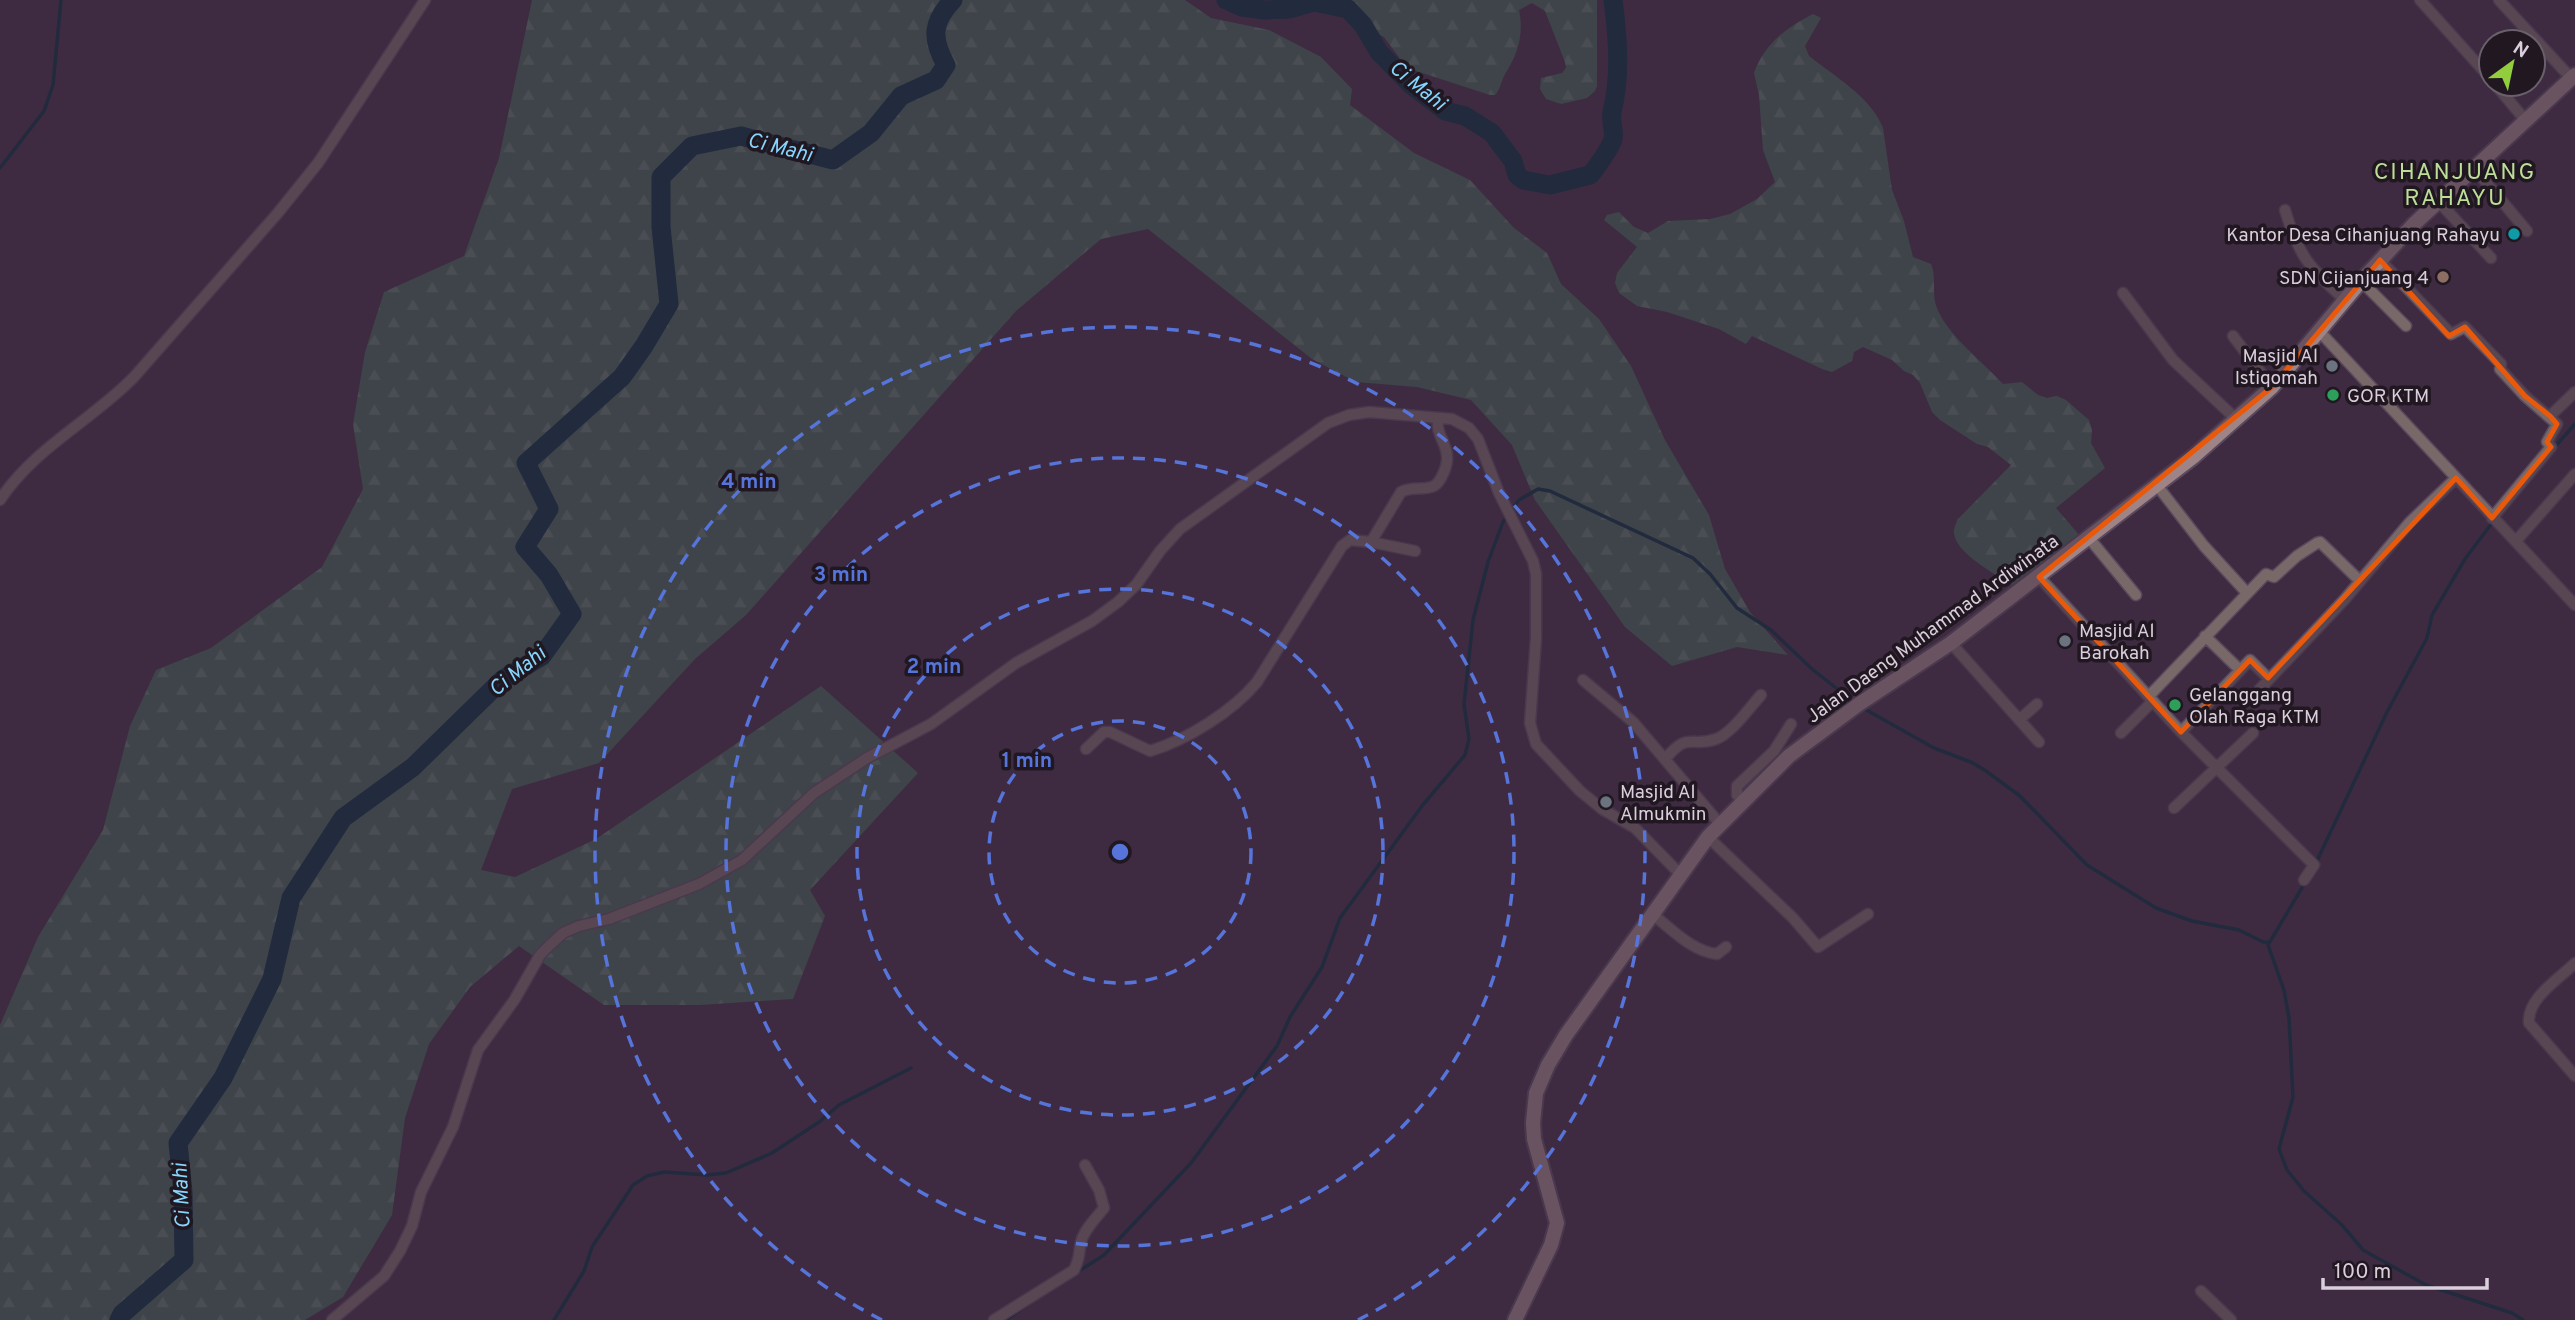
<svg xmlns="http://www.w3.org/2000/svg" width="2575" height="1320" viewBox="0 0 2575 1320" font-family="Overpass,sans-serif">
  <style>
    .forest { fill: url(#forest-firs) }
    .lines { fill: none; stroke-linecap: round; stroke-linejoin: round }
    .stream { stroke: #002839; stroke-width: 3.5 }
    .river { stroke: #002839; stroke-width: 19 }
    .street-casing { stroke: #5a485d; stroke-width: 13 }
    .secondary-casing { stroke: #5a485d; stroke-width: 18 }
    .street { stroke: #786868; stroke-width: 10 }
    .secondary { stroke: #9e8486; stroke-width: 14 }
    .marked { fill: none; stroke: #e8590c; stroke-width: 5; stroke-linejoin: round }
    .ring { fill: none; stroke: #5674d9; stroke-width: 3.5; stroke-dasharray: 12 9 }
    .culture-dot { fill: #0f9aa8; stroke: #201721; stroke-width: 2.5 }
    .education-dot { fill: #8d6e63; stroke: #201721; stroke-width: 2.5 }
    .worship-dot { fill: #6b7280; stroke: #201721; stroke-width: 2.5 }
    .leisure-dot { fill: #2e9e5b; stroke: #201721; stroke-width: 2.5 }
    .labels { text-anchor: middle; stroke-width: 7; stroke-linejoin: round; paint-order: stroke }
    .poi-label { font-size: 19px; fill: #dacedc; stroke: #201721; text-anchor: start }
    .street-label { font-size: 19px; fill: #dacedc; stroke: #201721 }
    .water-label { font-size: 21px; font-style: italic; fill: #85d5fd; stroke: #201721 }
    .quarter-label { font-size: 23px; letter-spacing: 2px; fill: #bcde98; stroke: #201721 }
    .centre { fill: #5674d9; stroke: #201721; stroke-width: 3.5 }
    .ring-label { font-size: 21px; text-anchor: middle; font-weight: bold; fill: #5674d9; stroke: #201721; stroke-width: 7; stroke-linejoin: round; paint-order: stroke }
  </style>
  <defs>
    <pattern id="forest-firs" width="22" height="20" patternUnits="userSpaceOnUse" patternTransform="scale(1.75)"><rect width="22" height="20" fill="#3f6352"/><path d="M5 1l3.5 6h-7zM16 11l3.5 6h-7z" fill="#5a786a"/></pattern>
  </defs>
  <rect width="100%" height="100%" fill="#3e2b41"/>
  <!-- forest -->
  <path class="forest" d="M532 0H1185L1211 18 1269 30 1321 57 1352 89 1350 105 1414 153 1470 180 1514 228 1547 253 1561 284 1599 319 1631 366 1665 440 1709 515 1725 569 1750 612 1788 655 1737 647 1672 666 1625 627 1535 500 1512 445 1471 400 1417 387 1356 382 1312 359 1148 229 1101 239 1016 311 746 615 695 659 599 763 512 789 481 870 515 877 596 839 821 686 918 773 810 890 825 916 793 999 700 1005H604L519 946 470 987 429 1044 405 1118 392 1215 343 1297 305 1320H0V1025L38 937 103 830 130 726 156 670 211 648 322 567 363 489 353 424 365 352 384 292 464 256 499 158Z
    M1317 0H1597V86L1595 91 1587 98 1561 104 1546 99 1540 89 1541 78 1562 73 1566 68 1565 62 1545 11 1532 3 1519 10C1524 34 1518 54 1505 74 1501 81 1501 88 1495 95H1490L1407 68 1384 37 1343 17Z
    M1813 14 1821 18 1805 46 1809 56C1834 76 1871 97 1883 128L1892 190 1904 221 1913 257 1931 264C1937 278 1931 294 1937 308 1947 335 1984 363 2003 384L2022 382 2038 395 2047 398 2057 396 2066 400 2089 420 2092 430 2091 443 2105 468 2056 508 2080 536 2012 585C1996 574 1952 552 1954 530 1954 529 1957 520 1958 519L2011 465 1988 447 1977 444 1940 420 1932 412 1920 383 1913 375 1904 371 1892 360 1863 347 1854 352 1852 361 1832 372 1822 369 1752 336 1746 344 1719 329 1667 312 1637 306 1619 293 1615 283 1617 273 1637 247 1604 220 1607 215 1619 212 1634 227 1648 233 1668 221 1710 219 1730 214 1757 199 1775 182 1763 150 1759 95 1754 73C1764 44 1787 27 1813 14Z"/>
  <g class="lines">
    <!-- stream -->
    <path class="stream" d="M0 168 44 111 53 85 61 0
      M2553 449 2575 424
      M1863 708 1934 748 1973 763 1986 771 2020 796 2087 865 2156 908 2192 921 2239 930 2263 942H2268
      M2315 865 2387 712 2427 638 2432 615 2465 559 2492 523
      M2306 881 2268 945 2284 990 2289 1018 2293 1097 2279 1149 2287 1170 2304 1191 2342 1225 2363 1250 2426 1285 2512 1313 2523 1320
      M1076 1273 1104 1255 1191 1163 1277 1046 1290 1017 1322 967 1340 918 1422 806 1465 755 1469 739 1464 704 1473 620 1488 562 1503 522 1519 500 1538 489 1550 491 1693 558 1710 574 1737 608 1771 630 1812 669 1850 699
      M554 1320 584 1271 592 1247 633 1185 647 1176 664 1172 707 1175 726 1173 772 1153 819 1122 839 1105 911 1068
      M1006 1320 1034 1300"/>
    <!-- river -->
    <path class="river" d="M1226 0 1242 7 1265 10 1290 9 1314 2 1348 9 1363 25 1379 52 1410 84 1445 111 1465 116 1492 133 1513 161 1517 175 1523 180 1550 185 1590 175C1595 170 1611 147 1613 139 1615 130 1610 121 1612 112 1621 76 1618 38 1613 0
      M119 1320 122 1314 184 1260 183 1192 178 1143 223 1078 272 979 291 898 343 818 413 767 502 680 542 656 572 614 549 575 525 547 549 509 526 463 622 377 644 346 669 304 661 227V177L692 146 741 136 833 160 871 133 901 96 936 80 946 65C931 38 932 22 953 0"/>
    <!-- street casing -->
    <g class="street-casing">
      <path id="street" d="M2420 0 2491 79
        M2499 0 2571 78
        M2495 84 2526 121
        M2474 168 2527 231
        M2438 201 2491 258
        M2285 210C2299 257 2309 267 2345 300
        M2380 260 2451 334 2465 327 2501 364 2500 369 2525 396 2557 424 2547 442 2551 447 2492 518
        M2361 281 2406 326
        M2123 293 2173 360 2235 418
        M2320 332 2575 605
        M2233 336 2272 387
        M2550 416 2575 392
        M2156 484 2204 546 2247 593
        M0 500C34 448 91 421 134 377L277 214 318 163 425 0
        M2089 538 2136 595
        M2516 541 2575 474
        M1371 542 1415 551
        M2039 577 2181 732 2314 865 2304 880
        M2205 636 2240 670
        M1951 643 2039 742
        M1583 680 1633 722 1720 824
        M2259 690 2345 599 2410 522 2456 478
        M2149 696 2266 574 2274 577 2297 556 2317 543 2320 542 2360 581
        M2019 720 2037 704
        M2181 732 2250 660 2268 678
        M2121 733 2153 701
        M1086 749 1104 732H1110L1150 751C1187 740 1233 711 1257 682L1342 546 1350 540 1371 542 1401 492C1412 486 1424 491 1434 486 1441 482 1448 465 1447 456 1446 441 1436 436 1438 418
        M1666 758C1689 731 1690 748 1716 739 1731 734 1750 707 1761 695
        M1743 800 1737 795V786L1774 751 1791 724
        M2174 808 2253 733
        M1708 837 1793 918 1818 947 1868 914
        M1652 914C1672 929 1691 951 1717 954L1726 947
        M2575 963C2559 979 2527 998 2529 1023L2575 1076
        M2201 1291 2231 1320
        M332 1320 384 1276 400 1251 412 1226 421 1192 453 1127 478 1050 515 999 540 955 550 945 563 933 579 926 609 919 699 884 742 860 814 793 867 758 931 724 1016 663 1092 621 1118 602 1136 585 1160 551 1180 529 1328 423 1349 415 1369 412 1452 419 1469 428 1478 439 1499 493 1533 561 1536 574V638L1530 723 1536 744 1580 791 1602 809 1635 828 1680 874
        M994 1320 1074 1270C1081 1255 1078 1255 1081 1242 1084 1230 1096 1218 1104 1208L1099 1190 1085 1165"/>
    </g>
    <!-- secondary casing -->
    <g class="secondary-casing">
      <path id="secondary" d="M1515 1320 1551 1245 1557 1223 1534 1139 1533 1123 1536 1093 1548 1065 1566 1035 1708 837 1789 756 1859 704 1951 643 2193 457 2272 387 2361 281 2414 224 2575 75"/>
    </g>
    <!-- street -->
    <use href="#street" class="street"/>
    <!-- secondary -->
    <use href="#secondary" class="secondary"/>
  </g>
  <!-- marked area -->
  <path d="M0 0H2575V1320H0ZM2380 260 2449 336 2465 327 2525 396 2550 416 2557 424 2547 442 2551 447 2492 518 2456 478 2268 678 2250 660 2181 732 2039 577 2272 387Z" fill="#3e2b41" fill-opacity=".55" fill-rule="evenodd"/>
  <path class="marked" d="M2380 260 2449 336 2465 327 2525 396 2550 416 2557 424 2547 442 2551 447 2492 518 2456 478 2268 678 2250 660 2181 732 2039 577 2272 387Z"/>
  <!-- distance rings -->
  <g class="ring">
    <circle cx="1120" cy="852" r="131"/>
    <circle cx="1120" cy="852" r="263"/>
    <circle cx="1120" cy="852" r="394"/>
    <path d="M882 1320A525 525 0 1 1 1358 1320"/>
  </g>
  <!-- markers -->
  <circle class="culture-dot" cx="2514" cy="234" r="7"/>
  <circle class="education-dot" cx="2443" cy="277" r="7"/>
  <g class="worship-dot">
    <circle cx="2332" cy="366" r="7"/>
    <circle cx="2065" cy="641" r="7"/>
    <circle cx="1606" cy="802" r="7"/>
  </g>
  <g class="leisure-dot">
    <circle cx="2333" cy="395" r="7"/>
    <circle cx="2175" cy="705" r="7"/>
  </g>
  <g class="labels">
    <!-- poi labels -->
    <g class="poi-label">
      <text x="2500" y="241" text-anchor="end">Kantor Desa Cihanjuang Rahayu</text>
      <text x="2429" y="284" text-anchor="end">SDN Cijanjuang 4</text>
      <text x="2318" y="362" text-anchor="end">Masjid Al<tspan x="2318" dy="22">Istiqomah</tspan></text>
      <text x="2347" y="402">GOR KTM</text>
      <text x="2079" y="637">Masjid Al<tspan x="2079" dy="22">Barokah</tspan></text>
      <text x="2189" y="701">Gelanggang<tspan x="2189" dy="22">Olah Raga KTM</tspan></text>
      <text x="1620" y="798">Masjid Al<tspan x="1620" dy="22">Almukmin</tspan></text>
    </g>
    <!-- street labels -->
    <g class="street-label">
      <text transform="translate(1932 628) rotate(-36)" y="7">Jalan Daeng Muhammad Ardiwinata</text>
    </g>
    <!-- water labels -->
    <g class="water-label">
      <text transform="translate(1418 85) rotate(39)" y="7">Ci Mahi</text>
      <text transform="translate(780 147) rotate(14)" y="7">Ci Mahi</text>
      <text transform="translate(517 671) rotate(-39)" y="7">Ci Mahi</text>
      <text transform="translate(181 1196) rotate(-93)" y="7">Ci Mahi</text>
    </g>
    <!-- quarter labels -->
    <g class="quarter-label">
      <text x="2455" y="179">CIHANJUANG<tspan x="2455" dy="26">RAHAYU</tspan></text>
    </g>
  </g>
  <circle cx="1120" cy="852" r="10" class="centre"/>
  <g class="ring-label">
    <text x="749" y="488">4 min</text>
    <text x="841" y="581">3 min</text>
    <text x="934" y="673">2 min</text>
    <text x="1027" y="767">1 min</text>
  </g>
  <!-- north arrow -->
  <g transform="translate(2512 63) rotate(33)"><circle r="33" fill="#201721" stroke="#6a606c" stroke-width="2"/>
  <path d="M0-5L12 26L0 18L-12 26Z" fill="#92cd3e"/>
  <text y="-10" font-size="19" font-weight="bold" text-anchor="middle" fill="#dacedc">N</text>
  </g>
  <!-- scale -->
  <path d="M2323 1278v10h164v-10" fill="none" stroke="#dacedc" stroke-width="3.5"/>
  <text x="2334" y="1278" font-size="21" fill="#dacedc" stroke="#201721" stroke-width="5" paint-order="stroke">100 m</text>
</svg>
